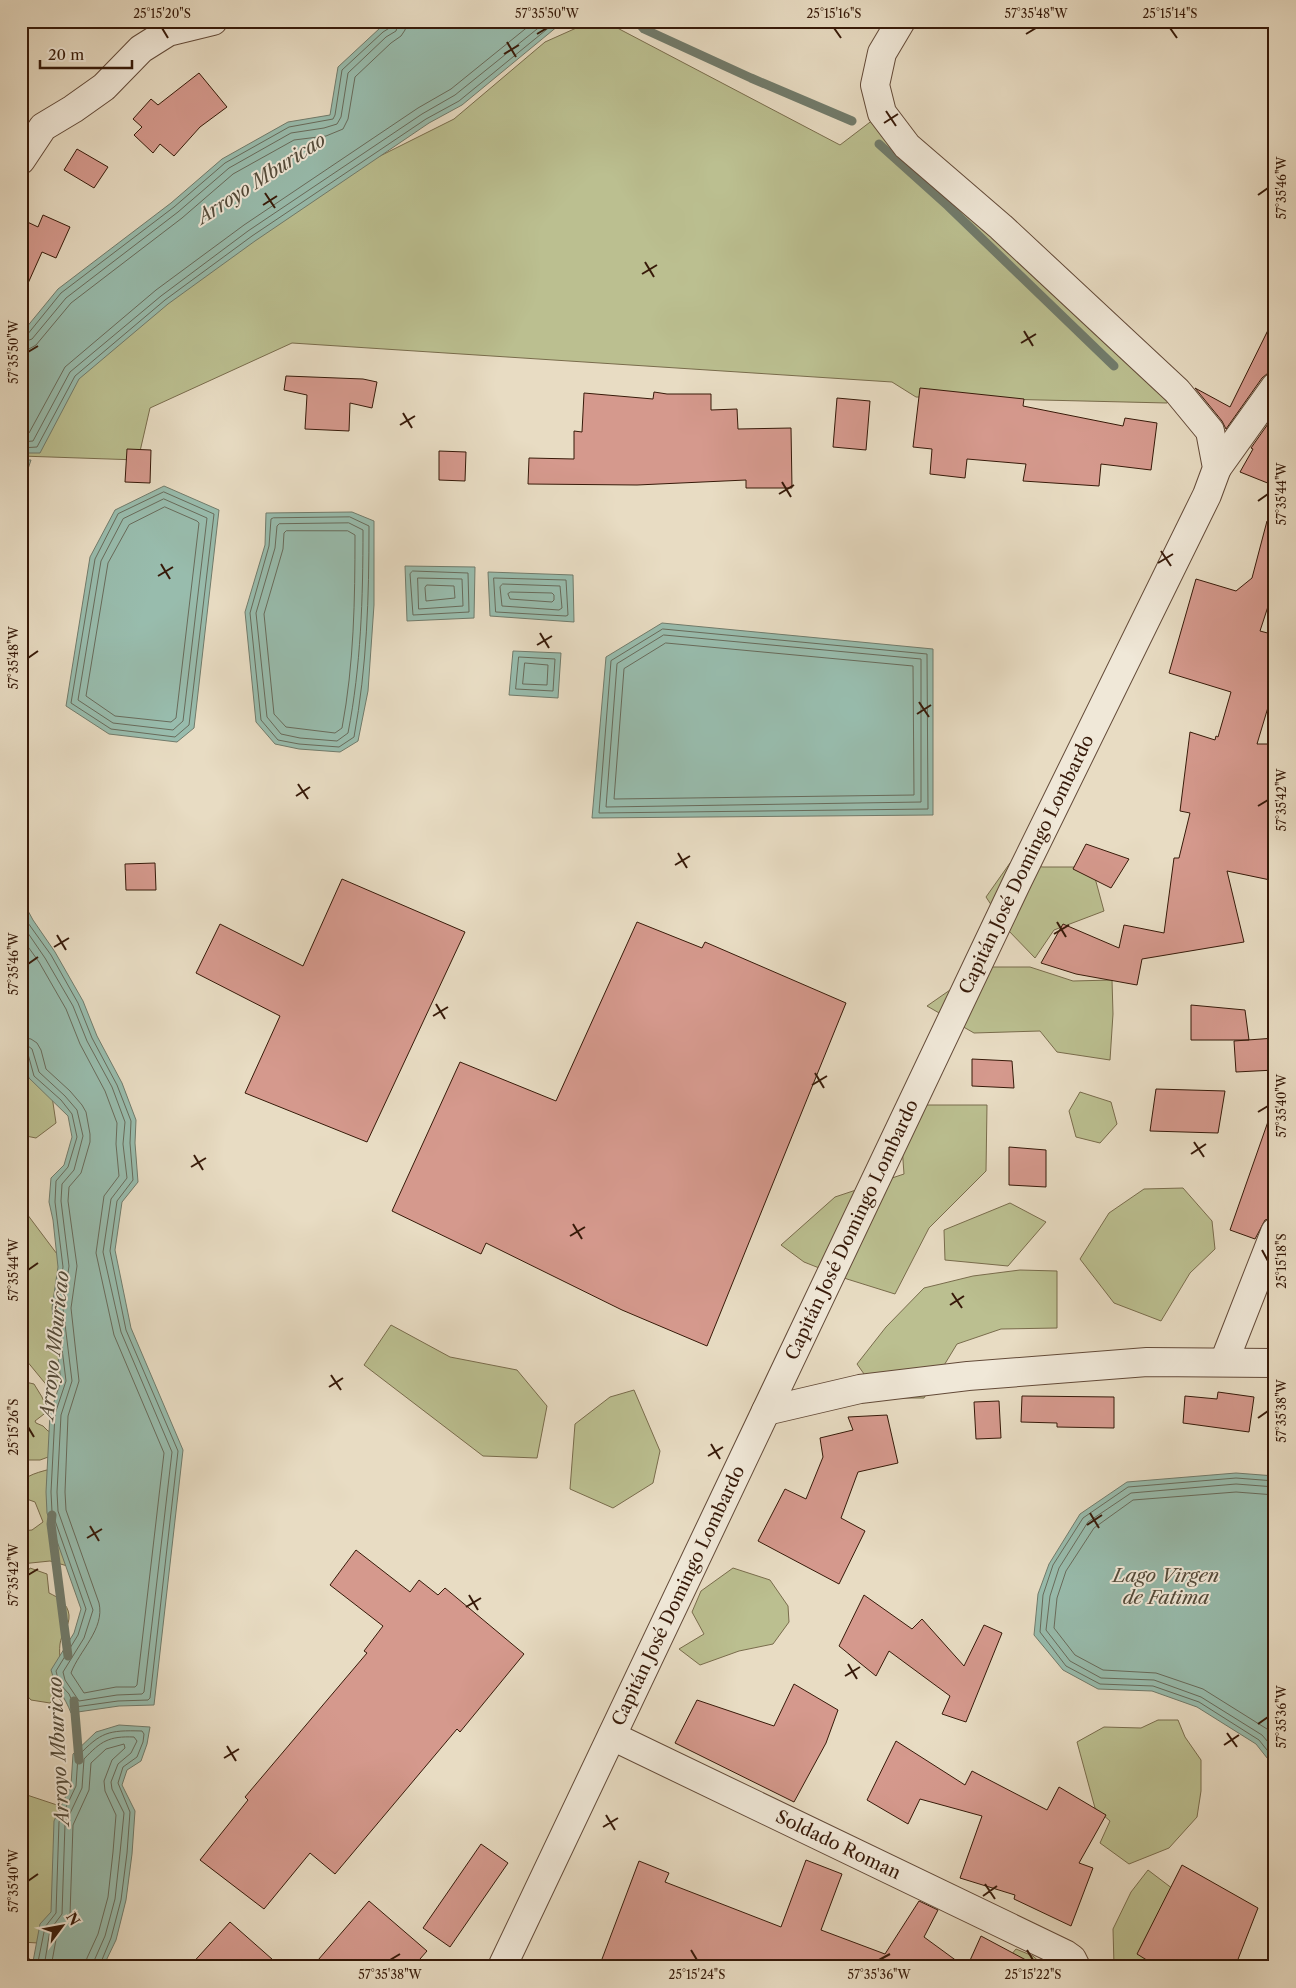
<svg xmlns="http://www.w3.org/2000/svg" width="1296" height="1988" viewBox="0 0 1296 1988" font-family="'Libre Caslon Text',serif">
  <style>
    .green { fill: #bbbf90; stroke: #796c4c }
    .water { fill: #98bcad; stroke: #717b6b }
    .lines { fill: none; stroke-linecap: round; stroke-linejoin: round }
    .shore { stroke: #686b5b; stroke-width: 1 }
    .stream { stroke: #717b6b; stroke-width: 9 }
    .building { fill: #d5998d; stroke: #371a09 }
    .minor-casing { stroke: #634a38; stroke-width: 30 }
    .minor { stroke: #f0e8d8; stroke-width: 28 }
    .ticks { fill: none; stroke: #371a09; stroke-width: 2 }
    .labels { text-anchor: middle; stroke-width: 4; stroke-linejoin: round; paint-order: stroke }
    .street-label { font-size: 18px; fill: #371a09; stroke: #f0e8d8 }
    .water-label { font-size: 19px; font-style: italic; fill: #544b3a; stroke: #f0e8d8 }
    .neatline { fill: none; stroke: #371a09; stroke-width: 2 }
    .ticks-label { font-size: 12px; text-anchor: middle; fill: #371a09 }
  </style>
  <rect width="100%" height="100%" fill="#e8dcc3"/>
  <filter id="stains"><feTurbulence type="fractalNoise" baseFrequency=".004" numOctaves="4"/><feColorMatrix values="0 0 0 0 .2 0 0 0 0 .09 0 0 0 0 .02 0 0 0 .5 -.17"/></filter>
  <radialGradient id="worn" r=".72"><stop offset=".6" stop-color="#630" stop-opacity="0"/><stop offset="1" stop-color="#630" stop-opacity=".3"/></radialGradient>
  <!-- green -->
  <path class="green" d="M592 21H604L840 145 882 113 1177 391 1167 403 916 397 892 382 292 343 150 408 138 460 21 456V413L318 187 454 119 545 42Z
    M1010 863 1043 867H1092L1104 911 1054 930 1035 958 1007 929 986 897Z
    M983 967H1030L1073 981 1112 980 1113 1014 1110 1060 1057 1052 1040 1031 974 1033 927 1006Z
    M21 1013 46 1056 56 1123 36 1138 21 1135Z
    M1080 1092 1111 1102 1117 1124 1100 1143 1076 1137 1069 1111Z
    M899 1105H987L986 1171 929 1228 895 1294 847 1279 804 1262 781 1245 835 1197 904 1174Z
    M1183 1188 1212 1221 1215 1249 1190 1273 1161 1321 1114 1303 1080 1259 1109 1213 1144 1189Z
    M1010 1203 1046 1222 1008 1266 945 1260 944 1230Z
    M21 1206 66 1266 77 1386 49 1388 26 1360H21Z
    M1020 1270 1057 1271V1328L1001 1329 957 1344 924 1398H881L857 1364 886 1327 924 1288 973 1276Z
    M391 1325 450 1357 517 1370 547 1406 537 1458 483 1456 364 1365Z
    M21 1381 34 1384 42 1397 48 1411 35 1421 36 1423 43 1426 48 1431 55 1432 51 1456 40 1460H21Z
    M634 1390 660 1451 653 1483 613 1508 570 1489 575 1424 610 1397Z
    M67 1465 71 1567 50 1561 21 1564V1531L32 1530 43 1522 35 1502 21 1497C21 1491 21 1483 25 1479 32 1472 57 1468 67 1465Z
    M30 1568 47 1574 49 1593C58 1597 68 1604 69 1615 70 1626 61 1634 60 1644 57 1670 73 1677 50 1703L31 1700 21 1689V1642L24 1645 28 1643 21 1635V1603L25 1599 26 1589 23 1579Z
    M733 1568 770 1580 788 1606 789 1622 773 1644 739 1651 700 1665 679 1649 704 1634 692 1612 701 1591Z
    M1158 1720H1178L1185 1737 1201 1760V1791L1197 1817 1169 1848 1129 1864 1100 1843 1110 1821 1095 1808 1077 1742 1104 1727 1141 1728Z
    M21 1793 60 1806 89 1796 55 1944 21 1942V1844L27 1834 21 1832Z
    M1148 1870 1173 1889 1163 1967H1127L1126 1964 1114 1966 1113 1929 1131 1892Z
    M1016 1949 1033 1956 1045 1967H1010L1006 1961Z
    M21 1950 24 1951 35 1967H21Z"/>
  <!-- water -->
  <path class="water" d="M391 21H564L462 105 429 123 255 241 168 304 79 379 40 453H21V334L58 289 171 203 222 159 288 122 330 115 338 67 380 28Z
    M21 460H31L21 490Z
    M164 486 219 510 194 728 177 742 109 734 66 706 90 557 115 510Z
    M352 512 374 521V605L368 691 358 741 340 752 299 749 275 744 256 722 245 612 265 545 266 513Z
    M405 566 475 567 474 618 407 621Z
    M488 572 573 575 574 622 490 616Z
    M662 623 933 649V815L592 818 606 657Z
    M513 651 561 653 558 698 509 695Z
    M21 898 33 920 55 952 83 1001 97 1036 122 1083 136 1120 135 1143 138 1182 122 1202 115 1250 131 1328 183 1450 154 1705 119 1706 71 1713C65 1697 55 1686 51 1670L74 1633 81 1609 47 1513 46 1492 50 1413 61 1381 52 1308 58 1267 53 1220 49 1202 51 1178 64 1165 72 1137 68 1116 29 1078 21 1050Z
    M1236 1473 1275 1476V1768L1256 1744 1197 1707 1152 1691 1098 1689 1063 1670 1034 1635 1038 1594 1049 1564 1080 1514 1127 1482Z
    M119 1725 150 1727 147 1744 141 1761 127 1770 122 1785 135 1811 132 1854 126 1900 116 1940 103 1967H32L40 1924 51 1912 54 1821 71 1785 73 1754 96 1732Z"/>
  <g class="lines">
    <!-- shore -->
    <path class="shore" d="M21 337 27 335 61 293 174 207 225 163 289 127 333 119 335 115 342 70 383 32 391 27 393 21
      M21 343 32 339 66 298 178 212 229 168 291 133 324 128 337 124 341 117 348 73 386 37 396 31 399 21
      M21 351 29 349 36 345 71 303 182 218 233 174 294 140 326 136 343 129 348 119 355 77 391 43 401 36 405 30 407 21
      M21 434 29 433 65 367 156 290 244 225 418 108 451 89 535 21
      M21 442 33 441 70 372 161 296 248 231 422 114 455 95 547 21
      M21 448 37 447 75 376 165 300 252 236 426 119 459 101 557 21
      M164 492 214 514 189 725 175 737 111 729 71 703 95 559 118 514Z
      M164 499 207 518 183 721 173 730 113 723 78 700 101 561 123 519Z
      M165 507 197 521 199 523 176 718 171 722 115 716 86 696 108 563 129 525Z
      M350 517 369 526C369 598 367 666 354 737L339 747 299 744 278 740 261 720 250 613 269 546 271 519 273 518Z
      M349 523 363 530C363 598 361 666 348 733L337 741 300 738 281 734 267 717 256 613 275 548 277 526 279 524Z
      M348 531 355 535C355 600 354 664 342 728L335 733 286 727 274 714 264 614 283 549 284 533 286 531Z
      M413 571 468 573 469 612 413 615 410 574Z
      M418 578 462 579 463 606 419 609Z
      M494 578 566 580 568 615 566 616 496 612Z
      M503 584 560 586 562 608 559 610 502 606 500 587Z
      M427 585 454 586 455 598 426 601 425 588Z
      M511 592 552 593 554 595V600L552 602 510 599 508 594Z
      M663 629 927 654 928 809 599 813 611 661Z
      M664 635 921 659V802L606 807 617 664Z
      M666 643 913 666 914 795 614 799 624 669Z
      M519 657 555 659 553 691 516 689Z
      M525 663 548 665 547 685 523 684Z
      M21 909 28 923 51 955 78 1003 92 1038 117 1085 131 1121 130 1143 133 1180 117 1201 110 1251 126 1330 178 1451 150 1698 148 1700 118 1701 75 1707 69 1694 59 1683 56 1671 78 1635 86 1609 52 1512 51 1492 55 1414 66 1381 57 1308 63 1267 55 1202 56 1181 68 1167 77 1137 72 1114 61 1100 34 1076 28 1054 21 1051
      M21 923 45 958 73 1006 87 1041 112 1087 125 1122 123 1144 127 1178 111 1199 103 1252 121 1332 172 1452 144 1692 142 1694 117 1695 79 1701 65 1680 63 1672 84 1638 93 1610 58 1511 57 1492 61 1415 72 1381 63 1308 69 1266 61 1201 62 1184 74 1170 83 1136 77 1110 65 1096 39 1072 32 1049 28 1046 21 1045
      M21 937 39 962 66 1009 80 1044 105 1091 117 1123 116 1144 119 1176 104 1196 96 1253 114 1335 164 1453 137 1685 135 1687H116L84 1693 71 1673C79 1651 105 1629 99 1603L66 1510 65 1492 68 1416 79 1381 71 1308 77 1266 68 1201 69 1187 81 1173 90 1142V1134L86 1112 82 1105 70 1091 46 1069 41 1050 37 1043 31 1039 21 1037
      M1275 1481 1236 1478 1128 1487 1083 1518 1053 1565 1043 1595 1040 1632 1066 1666 1100 1684 1153 1686 1199 1702 1259 1740 1275 1760
      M1275 1487 1236 1484 1131 1493 1088 1522 1059 1568 1050 1596 1046 1630 1070 1661 1101 1678 1154 1680 1201 1697 1262 1735 1275 1750
      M1275 1495 1236 1492 1133 1500 1094 1528 1066 1571 1057 1598 1054 1628 1075 1655 1103 1670 1156 1673 1203 1689 1267 1729 1275 1738
      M37 1967 45 1927 56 1913 59 1822 76 1786 78 1756C101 1732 108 1730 142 1731L144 1734 143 1742 137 1757 123 1767 118 1783 130 1812 127 1853 121 1900 111 1938 99 1967
      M44 1967 50 1930 62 1914 65 1824 82 1788 84 1759C101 1741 109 1736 134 1737L137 1741 131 1753 118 1764 111 1782 112 1789 124 1813 120 1853 115 1899 105 1936 94 1961 93 1967
      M51 1967 57 1934 67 1923 70 1915 73 1825 89 1790 91 1763 106 1749 124 1744 125 1748 112 1760 104 1781 105 1791 116 1815 113 1852 108 1897 98 1934 87 1958 85 1967"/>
    <!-- stream -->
    <path class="stream" d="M637 21 644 29 751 78 852 121
      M879 144 948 206 1114 366
      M52 1515 51 1524 68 1656
      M74 1701 79 1760"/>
  </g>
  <!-- building -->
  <path class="building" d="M199 73 227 107 200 127 174 156 160 144 153 153 134 135 142 127 133 119 151 99 158 105Z
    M77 149 108 167 94 188 64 170Z
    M43 215 70 227 56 258 42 252 21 299V219L38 227Z
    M1275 316V371L1268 373 1262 378 1226 429 1222 421 1195 388 1230 407Z
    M286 376 363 379 377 382 372 408 350 403 349 431 305 429 307 395 284 390Z
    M920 388 1024 399 1023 406 1123 426 1125 418 1157 423 1151 470 1101 464 1099 486 1023 481 1026 464 967 459 965 478 930 474 932 449 913 447Z
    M654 392 667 394H711V410L737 409 738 429 791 428 792 488H746V480L637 485 528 484 529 458 574 459V431L582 432 584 393 653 399Z
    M837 398 870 401 866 450 833 447Z
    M1275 414V486L1240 472 1253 449 1251 448Z
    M127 449 151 450 150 483 125 482Z
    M439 451 466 452 465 481 439 480Z
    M1267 521 1275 522V585L1260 631 1275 635V684L1257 744H1275V881L1227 871 1244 942 1142 959 1137 985 1076 974 1041 963 1063 924 1119 948 1124 925 1164 933 1174 858H1179L1190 813 1180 811 1190 732 1215 740 1216 736 1218 737 1231 692 1169 673 1196 579 1236 591 1252 578Z
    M1086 844 1129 859 1111 888 1073 869Z
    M155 863 156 890H126L125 864Z
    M342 879 465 932 367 1142 245 1093 280 1016 196 973 220 924 303 966Z
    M637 922 702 948 705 942 846 1003 707 1346 622 1310 486 1243 481 1254 392 1211 460 1062 556 1101Z
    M1191 1005 1245 1010 1249 1040H1191Z
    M1275 1038V1070L1236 1072 1234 1041Z
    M972 1059 1012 1061 1014 1088 972 1086Z
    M1156 1089 1225 1091 1218 1133 1150 1131Z
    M1271 1113 1275 1114V1217L1265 1220 1255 1239 1230 1230Z
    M1009 1147 1046 1150V1187L1009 1185Z
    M1218 1392 1254 1397 1249 1432 1183 1423 1185 1396 1217 1399Z
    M1022 1396 1114 1397V1428L1057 1427V1423L1021 1422Z
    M999 1401 1001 1438 976 1439 974 1402Z
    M887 1415 898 1463 858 1472 841 1518 865 1531 839 1584 758 1541 785 1489 806 1499 823 1457 820 1438 853 1430 848 1417Z
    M356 1550 410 1592 419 1580 438 1595 445 1588 524 1654 460 1732 457 1729 335 1874 310 1853 264 1909 200 1860 248 1800 245 1797 367 1653 364 1651 383 1626 330 1585Z
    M864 1595 912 1629 922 1619 964 1666 984 1625 1002 1633 966 1722 942 1714 950 1696 889 1651 876 1676 839 1646Z
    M794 1684 838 1710 826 1743 794 1802 675 1743 697 1700 774 1726Z
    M896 1741 965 1785 972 1771 1047 1810 1059 1787 1106 1815 1079 1863 1093 1868 1071 1926 1014 1899 1015 1895 960 1878 982 1816 920 1799 908 1824 867 1800Z
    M481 1844 508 1863 450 1947 423 1928Z
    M806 1860 842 1874 821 1930 885 1954 919 1901 938 1910 924 1937 965 1967H599L639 1861 669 1873 665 1882 781 1927Z
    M1182 1865 1258 1908 1235 1967H1158L1137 1954Z
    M369 1901 427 1951 413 1967H312Z
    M230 1922 281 1967H189Z
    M981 1936 1039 1967H967Z"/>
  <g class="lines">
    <!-- minor casing -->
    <g class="minor-casing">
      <g id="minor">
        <path d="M21 160 43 127 73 109 104 87 141 49 168 32 213 21"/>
        <path d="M1217 468 1275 387"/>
        <path d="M1224 1362 1275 1232"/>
        <path d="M766 1411 860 1389 968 1376 1147 1362 1275 1363"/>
        <path id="s1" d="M612 1736 1065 1954 1072 1959 1076 1967"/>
        <path id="s2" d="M502 1967 1018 880 1207 495 1217 468 1210 431 1177 391 1001 227 907 146 882 113 875 85 882 53 901 21"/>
      </g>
    </g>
    <!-- minor -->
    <use href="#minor" class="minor"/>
  </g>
  <!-- ticks -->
  <path class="ticks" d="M162 28 168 38M834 28 841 38M1170 28 1177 38M537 34 547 28M1026 34 1036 28M507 42 516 57M504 54 519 45M886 111 896 126M884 123 898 114M265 193 275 208M1258 195 1268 188M263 205 277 196M645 262 654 277M642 274 657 265M1024 331 1033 346M1021 343 1036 334M28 352 38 346M403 413 412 428M400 425 415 416M782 482 791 497M779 494 794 485M1258 501 1268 494M1161 551 1171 566M1158 563 1173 554M161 564 170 579M158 576 173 567M540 633 549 648M537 645 552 636M28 658 38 651M919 702 929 717M917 714 931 705M298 784 308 799M296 796 310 787M1258 806 1268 800M678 853 687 868M675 865 690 856M1057 922 1066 937M1054 934 1069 925M57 935 66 950M54 947 69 938M28 964 38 957M436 1004 445 1019M433 1016 448 1007M815 1073 824 1088M812 1085 827 1076M1258 1112 1268 1106M1194 1142 1204 1157M1191 1154 1206 1144M194 1155 203 1170M191 1167 206 1158M573 1224 582 1239M570 1236 585 1227M1262 1250 1268 1261M28 1270 38 1263M952 1293 962 1308M950 1305 964 1296M331 1375 341 1390M329 1387 343 1378M1258 1418 1268 1411M28 1427 34 1437M711 1444 720 1459M708 1456 723 1447M1090 1513 1099 1528M1087 1525 1102 1515M90 1526 99 1541M87 1538 102 1529M28 1575 38 1569M469 1595 478 1610M466 1607 481 1598M848 1664 857 1679M845 1676 860 1667M1258 1724 1268 1717M1227 1733 1237 1747M1224 1745 1239 1735M227 1746 236 1761M224 1758 239 1749M606 1815 615 1830M603 1827 618 1818M28 1881 38 1874M985 1884 995 1899M983 1896 997 1886M691 1950 697 1960M1027 1950 1033 1960M390 1960 400 1954M879 1960 890 1954"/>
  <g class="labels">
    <!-- street labels -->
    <g class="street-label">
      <text dy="6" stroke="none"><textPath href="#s2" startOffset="1221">Capitán José Domingo Lombardo</textPath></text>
      <text dy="6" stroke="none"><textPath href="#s2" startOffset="816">Capitán José Domingo Lombardo</textPath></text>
      <text dy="6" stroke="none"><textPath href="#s2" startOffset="411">Capitán José Domingo Lombardo</textPath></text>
      <text dy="6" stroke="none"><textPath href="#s1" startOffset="251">Soldado Roman</textPath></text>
    </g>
    <!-- water labels -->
    <g class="water-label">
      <text transform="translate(261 178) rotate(-33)" y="7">Arroyo Mburicao</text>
      <text transform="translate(54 1345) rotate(-84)" y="7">Arroyo Mburicao</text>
      <text x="1166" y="1582">Lago Virgen<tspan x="1166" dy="22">de Fatima</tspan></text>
      <text transform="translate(58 1751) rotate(-93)" y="7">Arroyo Mburicao</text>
    </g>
  </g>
  <!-- margin -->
  <rect width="1296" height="1988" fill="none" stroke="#e8dcc3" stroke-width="55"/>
  <!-- north arrow -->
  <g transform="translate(62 1926) rotate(58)" stroke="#f0e8d8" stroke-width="4" paint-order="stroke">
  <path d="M0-4L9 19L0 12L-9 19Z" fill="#371a09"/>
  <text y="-8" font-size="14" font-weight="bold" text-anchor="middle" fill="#371a09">N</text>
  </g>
  <!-- scale -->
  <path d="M40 60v8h92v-8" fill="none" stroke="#371a09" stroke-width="2.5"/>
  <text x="48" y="60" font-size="15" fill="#371a09" stroke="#f0e8d8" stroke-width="4" paint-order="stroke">20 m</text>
  <rect x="28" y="28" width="1240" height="1932" class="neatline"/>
  <g class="ticks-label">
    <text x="162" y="18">25°15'20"S</text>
    <text x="547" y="18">57°35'50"W</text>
    <text x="834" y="18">25°15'16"S</text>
    <text x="1036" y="18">57°35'48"W</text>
    <text x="1170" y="18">25°15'14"S</text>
    <text transform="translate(1282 188) rotate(-90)" y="4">57°35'46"W</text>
    <text transform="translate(14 352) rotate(-90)" y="4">57°35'50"W</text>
    <text transform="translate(1282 494) rotate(-90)" y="4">57°35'44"W</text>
    <text transform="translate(14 658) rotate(-90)" y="4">57°35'48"W</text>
    <text transform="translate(1282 800) rotate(-90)" y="4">57°35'42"W</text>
    <text transform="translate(14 964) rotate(-90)" y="4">57°35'46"W</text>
    <text transform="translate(1282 1106) rotate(-90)" y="4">57°35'40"W</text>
    <text transform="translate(1282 1261) rotate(-90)" y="4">25°15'18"S</text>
    <text transform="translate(14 1270) rotate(-90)" y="4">57°35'44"W</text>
    <text transform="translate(1282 1411) rotate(-90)" y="4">57°35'38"W</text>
    <text transform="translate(14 1427) rotate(-90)" y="4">25°15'26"S</text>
    <text transform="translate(14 1575) rotate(-90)" y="4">57°35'42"W</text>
    <text transform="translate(1282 1717) rotate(-90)" y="4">57°35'36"W</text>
    <text transform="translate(14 1881) rotate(-90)" y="4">57°35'40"W</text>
    <text x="390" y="1979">57°35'38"W</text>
    <text x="697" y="1979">25°15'24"S</text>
    <text x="879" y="1979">57°35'36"W</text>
    <text x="1033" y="1979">25°15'22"S</text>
  </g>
  <rect width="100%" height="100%" filter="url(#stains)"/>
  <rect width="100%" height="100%" fill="url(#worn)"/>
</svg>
